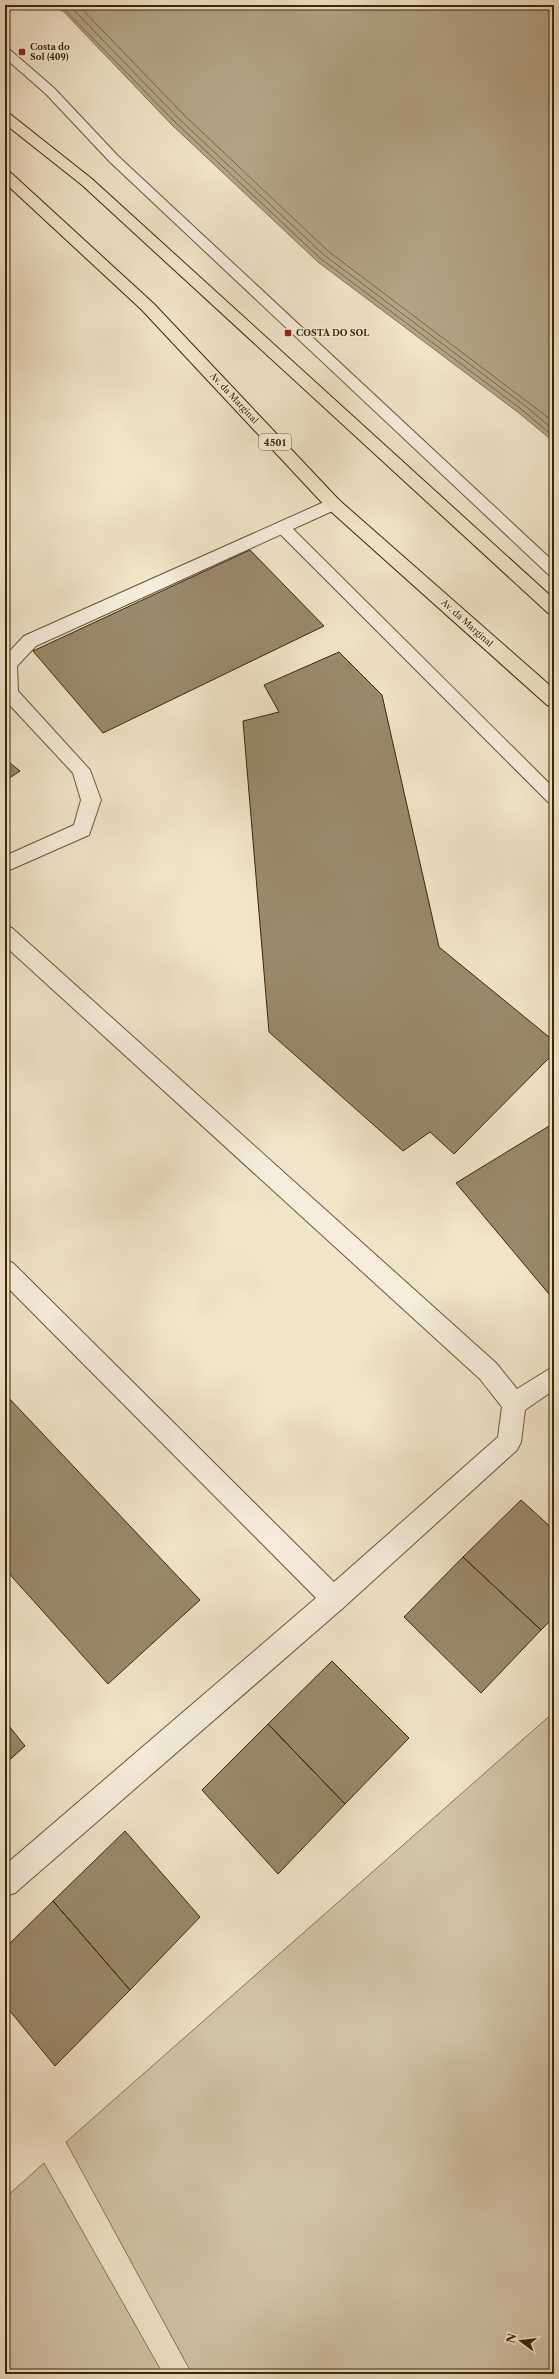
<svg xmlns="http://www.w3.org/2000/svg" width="559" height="2379" viewBox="0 0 559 2379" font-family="'Libre Caslon Text',serif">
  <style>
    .green { fill: #d2c4a8; stroke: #877656 }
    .water { fill: #b3a486; stroke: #837252 }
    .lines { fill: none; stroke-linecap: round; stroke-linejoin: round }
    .shore { stroke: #786646; stroke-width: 1 }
    .building { fill: #9a896b; stroke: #3c2705 }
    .lane-casing { stroke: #695636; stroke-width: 2 }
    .street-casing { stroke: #695636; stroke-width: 2 }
    .primary-casing { stroke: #3c2705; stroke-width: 2 }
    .lane { fill: #f6eddc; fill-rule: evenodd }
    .street { fill: #f6eddc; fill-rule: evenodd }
    .primary { fill: #f1e4c9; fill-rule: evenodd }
    .poi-dot { fill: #8f2418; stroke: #f6eddc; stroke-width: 1.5 }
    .labels { text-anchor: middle; stroke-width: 3; stroke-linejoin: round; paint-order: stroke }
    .far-poi-label { font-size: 9px; font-weight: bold; fill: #3c2705; stroke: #f6eddc; text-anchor: start }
    .far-street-label { font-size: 9px; fill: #3c2705; stroke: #f6eddc }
    .shield { fill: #f6eddc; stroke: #746246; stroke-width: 1 }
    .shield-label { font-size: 10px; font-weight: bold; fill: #3c2705 }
  </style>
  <rect width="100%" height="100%" fill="#f1e4c9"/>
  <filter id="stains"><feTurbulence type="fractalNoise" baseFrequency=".005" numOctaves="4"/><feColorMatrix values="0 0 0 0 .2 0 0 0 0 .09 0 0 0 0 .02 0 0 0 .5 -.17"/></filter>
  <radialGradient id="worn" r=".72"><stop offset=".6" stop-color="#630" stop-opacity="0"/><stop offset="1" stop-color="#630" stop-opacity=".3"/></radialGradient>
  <!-- green -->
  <path class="green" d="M554 1712V2374H192L66 2142Z
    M44 2163 163 2374H5V2198Z"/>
  <!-- water -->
  <path class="water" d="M52 5H554V442L519 413 318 262 172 125 64 12Z"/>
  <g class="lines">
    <!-- shore -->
    <path class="shore" d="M60 5 175 122 321 259 521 409 554 437
      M69 5 178 118 324 255 524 405 554 430
      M78 5 183 114 328 251 554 422"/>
  </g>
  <!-- building -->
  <path class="building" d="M250 550 324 626 103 733 33 651Z
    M339 652 382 695 439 947 554 1041V1053L454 1154 430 1132 403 1151 269 1032 243 721 279 712 264 685Z
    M5 759 20 771 5 781Z
    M554 1123V1300L456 1183Z
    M5 1394 200 1600 108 1684 5 1569Z
    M521 1500 554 1530V1617L541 1630 463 1557Z
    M463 1557 541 1630 481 1693 404 1617Z
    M332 1661 409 1738 345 1804 268 1724Z
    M5 1721 25 1746 5 1764Z
    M268 1724 345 1804 278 1874 202 1790Z
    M125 1831 200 1917 130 1990 53 1901Z
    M53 1901 130 1990 55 2066 5 2005V1948Z"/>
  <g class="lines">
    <!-- lane casing -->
    <g class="lane-casing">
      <path id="lane" d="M5 48 9 49 54 88 118 156 554 562V576L549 575 110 162 46 94 5 58Z
        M282 522 287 523 554 788V804L548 802 277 531 275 527 277 523Z"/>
    </g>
    <!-- street casing -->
    <g class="street-casing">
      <path id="street" d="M333 498 339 500 342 504 339 508 36 646 17 666 18 691 90 770 101 800 89 835 5 872V856L74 825 81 800 73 773 5 700V656L24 636Z
        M5 926 12 928 496 1363 517 1389 554 1366V1390L525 1410 521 1442 517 1450 343 1608 15 1893 5 1896V1865L316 1598 5 1285V1260L13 1263 334 1582 498 1437 502 1407 480 1379 5 946Z"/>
    </g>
    <!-- primary casing -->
    <g class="primary-casing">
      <path id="primary" d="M5 113 10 114 92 179 554 599V615L548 613 82 185 5 124Z
        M5 171 10 172 154 304 339 500 554 689V707L547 705 327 508 142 310 5 183Z"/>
    </g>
    <!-- lane -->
    <use href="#lane" class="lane"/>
    <!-- street -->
    <use href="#street" class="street"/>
    <!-- primary -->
    <use href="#primary" class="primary"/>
  </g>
  <!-- markers -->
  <g class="poi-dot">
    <rect x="18" y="48" width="8" height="8" rx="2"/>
    <rect x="284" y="329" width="8" height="8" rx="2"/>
  </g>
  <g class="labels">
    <!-- far-poi labels -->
    <g class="far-poi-label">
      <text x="30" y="50">Costa do<tspan x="30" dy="10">Sol (409)</tspan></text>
      <text x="296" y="336">COSTA DO SOL</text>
    </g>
    <!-- far-street labels -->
    <g class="far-street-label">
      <text transform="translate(234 398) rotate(47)" y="3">Av. da Marginal</text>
      <text transform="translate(467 623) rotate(42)" y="3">Av. da Marginal</text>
    </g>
    <!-- shield labels -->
    <rect class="shield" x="259" y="434" width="32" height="16" rx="3"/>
    <g class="shield-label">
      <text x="275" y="446">4501</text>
    </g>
  </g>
  <!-- margin -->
  <rect width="559" height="2379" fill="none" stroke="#f1e4c9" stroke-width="20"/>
  <rect x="6" y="6" width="547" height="2367" fill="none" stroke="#3c2705" stroke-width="2"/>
  <rect x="10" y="10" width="539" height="2359" fill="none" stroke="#3c2705"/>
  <!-- north arrow -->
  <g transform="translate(521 2341) rotate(285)" stroke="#f6eddc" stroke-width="3" paint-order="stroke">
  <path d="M0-3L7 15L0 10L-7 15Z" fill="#3c2705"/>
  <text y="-6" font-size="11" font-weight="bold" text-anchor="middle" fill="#3c2705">N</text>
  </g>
  <rect width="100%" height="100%" filter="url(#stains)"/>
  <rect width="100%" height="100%" fill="url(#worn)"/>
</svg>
